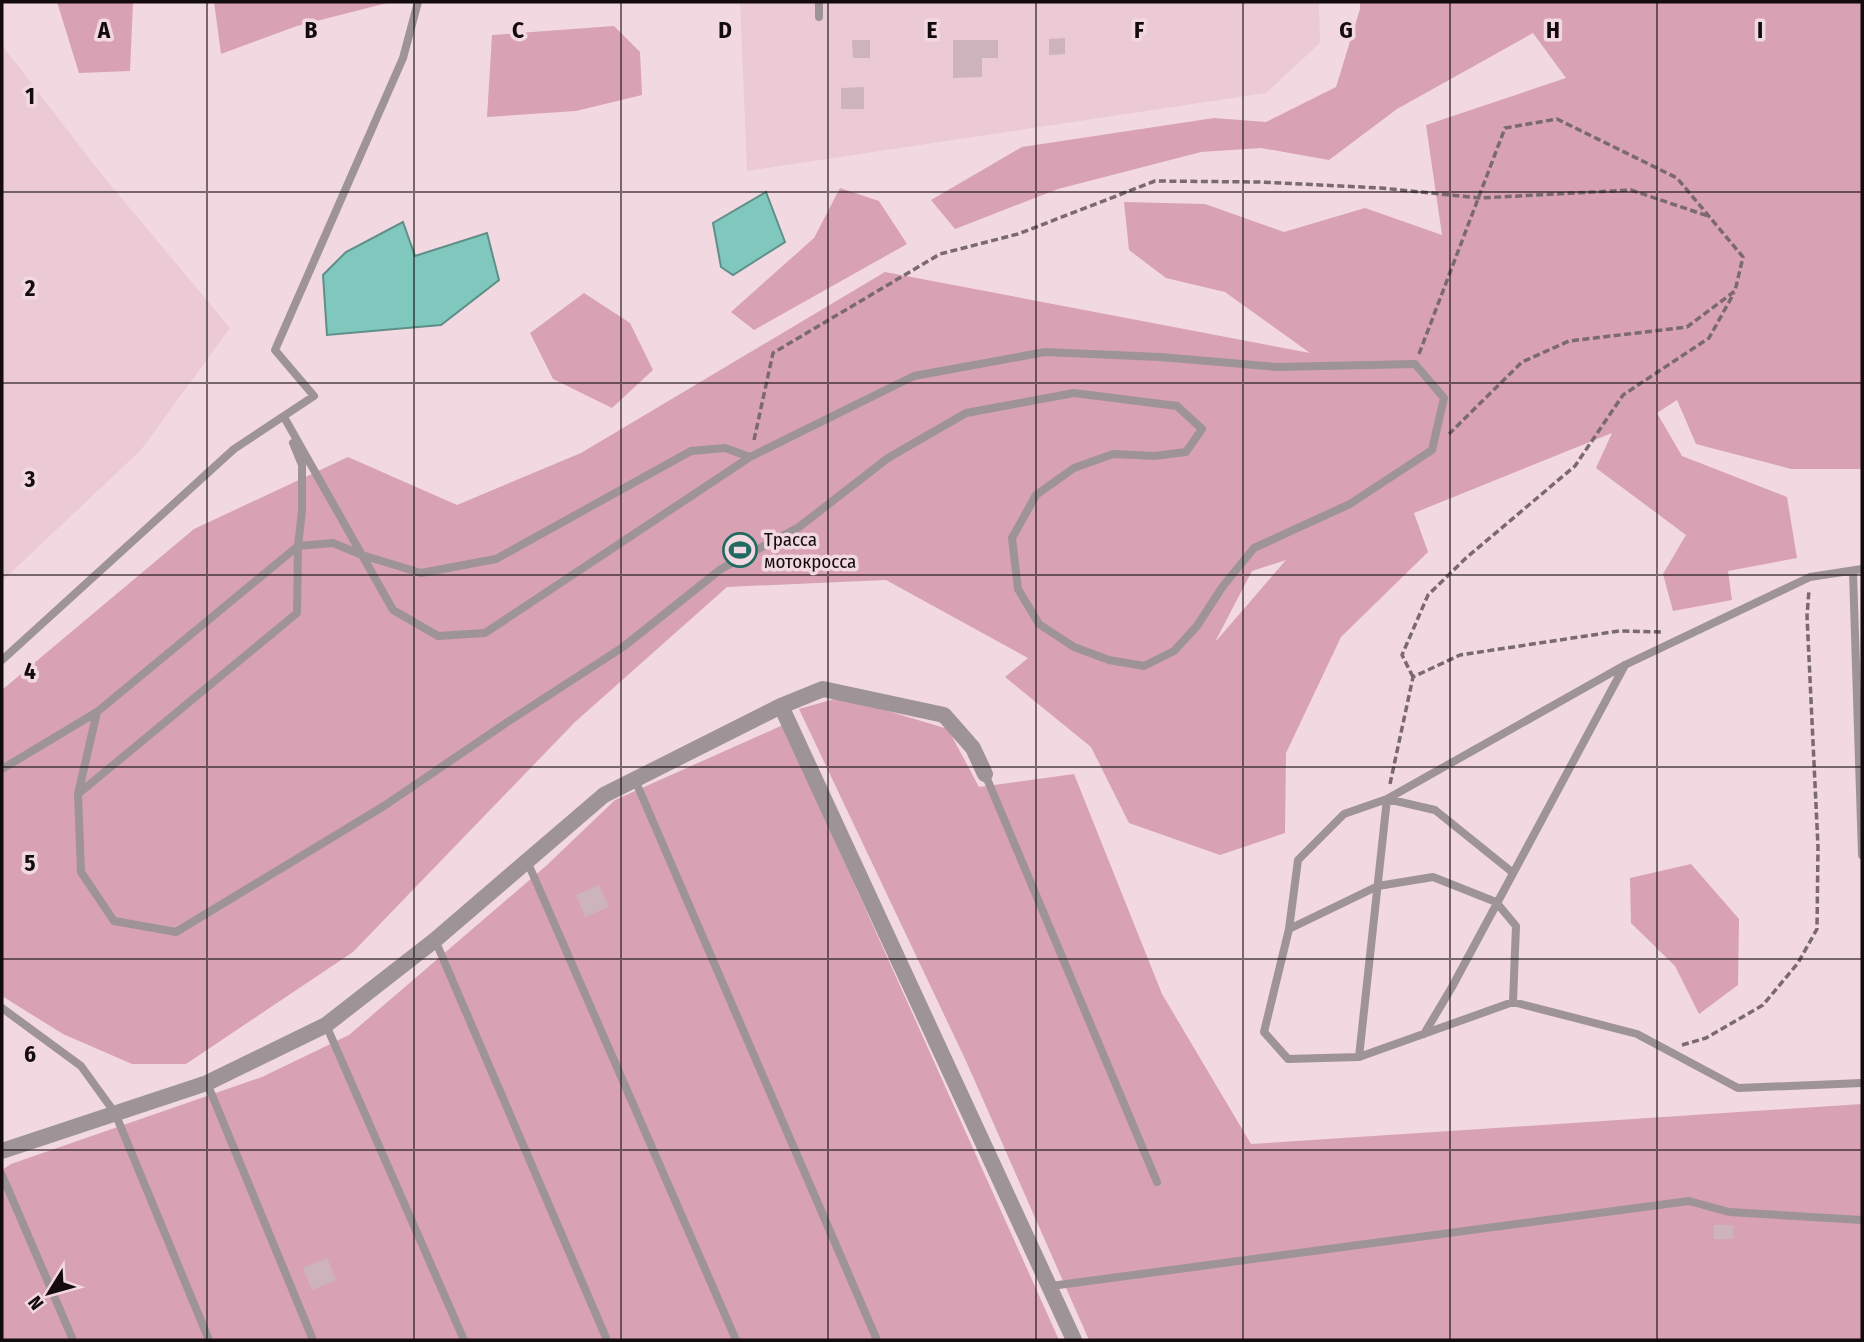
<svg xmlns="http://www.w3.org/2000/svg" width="1864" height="1342" viewBox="0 0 1864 1342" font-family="'Fira Sans Condensed',sans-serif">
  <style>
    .built { fill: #eccad5 }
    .green { fill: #d8a2b4; fill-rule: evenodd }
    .water { fill: #80c8bd; stroke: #5f8f88; stroke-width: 2 }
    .building { fill: #cdb3bb }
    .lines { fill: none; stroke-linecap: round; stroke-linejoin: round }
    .path { stroke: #7a6a6f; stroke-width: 3.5; stroke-dasharray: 7 3.5; stroke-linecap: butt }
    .lane { stroke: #9e9397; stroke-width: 8 }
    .street { stroke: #9e9397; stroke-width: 16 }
    .grid { fill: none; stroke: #130b0d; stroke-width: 2; stroke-opacity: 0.55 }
    .labels { text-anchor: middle; stroke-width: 7; stroke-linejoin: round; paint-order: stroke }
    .poi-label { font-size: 19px; fill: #130b0d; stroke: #f2d8e0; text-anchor: start }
    .grid-label { font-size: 23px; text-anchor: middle; font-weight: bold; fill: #130b0d; stroke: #f2d8e0; stroke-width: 7; stroke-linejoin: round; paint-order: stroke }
  </style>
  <rect width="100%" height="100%" fill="#f2d8e0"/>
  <!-- built -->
  <path class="built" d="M740 2H1319L1320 43 1266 93 747 171Z
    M2 45 98 170 230 328 141 450 2 581Z"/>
  <!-- green -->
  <path class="green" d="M57 2H133L130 71 79 73Z
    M214 2H391L297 26 221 54Z
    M1360 2H1862V469H1791L1696 444 1677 400 1657 413 1682 456 1787 497 1797 558 1728 571 1732 600 1673 611 1663 574 1686 535 1596 468 1612 433 1414 513 1428 552 1341 637 1286 753 1285 833 1220 855 1129 823 1091 747 1005 677 1028 658 886 580 727 587 575 722 353 952 186 1064H132L63 1034 2 996V690L194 529 348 457 457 505 581 453 885 272 1310 353 1225 292 1166 278 1129 250 1124 202 1205 204 1284 232 1365 208 1442 235 1426 125 1566 78 1533 33 1397 109 1329 160 1261 148 1201 152 1058 189 955 229 931 200 1022 147 1214 118 1266 122 1336 87 1360 9ZM1286 560 1217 640H1216L1252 571Z
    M614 26 640 52 642 95 576 111 487 117 492 35Z
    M840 188 879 201 907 244 754 330 731 312 814 238Z
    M584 293 630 323 653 370 612 408 553 379 530 333Z
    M841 697 948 729 979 787 1074 774 1162 994 1251 1144 1862 1104V1340H1089L966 1061 799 709Z
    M783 725 1059 1340H2V1170L11 1164 262 1077 349 1035 547 865 615 800Z
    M1691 864 1739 919 1738 985 1699 1014 1675 966 1631 923 1630 878Z"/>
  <!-- water -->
  <path class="water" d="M766 192 785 242 733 275 721 267 713 223Z
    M403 222 415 256 487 233 499 280 441 325 327 335 323 275 346 252Z"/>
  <!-- building -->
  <path class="building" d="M1065 38V54L1049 55V39Z
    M852 40H870V58H853Z
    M953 40H998V58H982V77L953 78Z
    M864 87V109H841V88Z
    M599 885 609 907 585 917 576 895Z
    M1714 1225H1733V1239H1714Z
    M327 1258 336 1280 312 1290 303 1268Z"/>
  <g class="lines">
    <!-- path -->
    <path class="path" d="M1419 354 1505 128 1557 119 1677 178 1743 257 1735 291 1687 327 1569 341 1522 362 1449 434
      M754 440 773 353 940 254 1018 234 1155 181 1260 182 1381 188 1480 198 1631 190 1708 216
      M1413 677 1402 655 1428 595 1466 558 1575 466 1623 395 1709 338 1734 293
      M1390 784 1413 677 1460 655 1619 631 1664 632
      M1682 1045 1706 1038 1763 1005 1798 963 1817 929 1818 847 1807 616 1809 590"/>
    <!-- lane -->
    <path class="lane" d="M819 2V17
      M284 417 393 610 438 636 485 633 750 457 914 376 1045 352 1160 357 1277 367 1415 364 1444 398 1432 450 1350 504 1254 548 1223 586 1197 626 1174 651 1144 666 1109 660 1074 647 1039 624 1018 589 1012 538 1036 495 1074 468 1113 454 1154 456 1186 452 1202 429 1177 406 1074 393 966 413 888 458 799 527 721 569 623 647 506 723 384 806 176 932 114 921 81 872 78 794 297 613 298 546 333 543 362 555 421 573 496 559 691 451 725 448 750 457
      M1853 572 1862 855
      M2 660 234 449 314 396 275 350 403 58 418 2
      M2 769 97 712 298 546 302 511V465L293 443
      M985 774 1157 1182
      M635 780 877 1340
      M78 794 97 712
      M527 861 736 1340
      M1289 929 1298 860 1344 814 1387 799 1435 810 1512 872
      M435 940 607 1340
      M1513 1002 1516 926 1496 902 1433 877 1378 886 1289 929 1264 1032 1288 1059 1359 1057 1387 799 1625 665 1810 577 1862 569
      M2 1008 81 1066 115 1113 209 1340
      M326 1025 464 1340
      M1424 1034 1452 987 1625 665
      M1359 1057 1513 1002 1637 1034 1738 1088 1862 1083
      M207 1083 313 1340
      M2 1175 73 1340
      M1051 1286 1689 1201 1729 1212 1862 1220"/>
    <!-- street -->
    <path class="street" d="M781 706 823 689 944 715 973 748 985 774
      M2 1151 207 1083 326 1025 435 940 604 795 781 706 1074 1340"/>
  </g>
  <!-- grid -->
  <path class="grid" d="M207 2V1340M414 2V1340M621 2V1340M828 2V1340M1036 2V1340M1243 2V1340M1450 2V1340M1657 2V1340M2 192H1862M2 383H1862M2 575H1862M2 767H1862M2 959H1862M2 1150H1862"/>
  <!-- icons -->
  <defs>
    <g id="stadium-ring" transform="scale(1.75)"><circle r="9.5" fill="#f2d8e0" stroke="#216a60" stroke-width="1.5"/><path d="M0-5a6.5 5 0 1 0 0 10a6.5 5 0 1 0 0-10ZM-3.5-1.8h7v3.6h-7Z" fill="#216a60"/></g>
  </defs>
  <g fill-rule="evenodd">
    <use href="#stadium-ring" x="740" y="550"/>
  </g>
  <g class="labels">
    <!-- poi labels -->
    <g class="poi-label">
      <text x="764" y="546">Трасса<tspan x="764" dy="22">мотокросса</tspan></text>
    </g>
  </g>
  <g class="grid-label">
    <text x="104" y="38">A</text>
    <text x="311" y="38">B</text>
    <text x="518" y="38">C</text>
    <text x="725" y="38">D</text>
    <text x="932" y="38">E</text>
    <text x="1139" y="38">F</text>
    <text x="1346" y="38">G</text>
    <text x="1553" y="38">H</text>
    <text x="1760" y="38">I</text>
    <text x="30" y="104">1</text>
    <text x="30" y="296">2</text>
    <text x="30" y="487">3</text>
    <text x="30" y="679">4</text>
    <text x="30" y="871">5</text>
    <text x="30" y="1062">6</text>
  </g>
  <!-- border -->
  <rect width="1864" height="1342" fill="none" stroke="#130b0d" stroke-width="7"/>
  <!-- north arrow -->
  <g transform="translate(49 1293) rotate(233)" stroke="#f2d8e0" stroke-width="5" paint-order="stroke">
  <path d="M0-5L12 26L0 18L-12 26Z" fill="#130b0d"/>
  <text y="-10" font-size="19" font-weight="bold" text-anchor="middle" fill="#130b0d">N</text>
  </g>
</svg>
